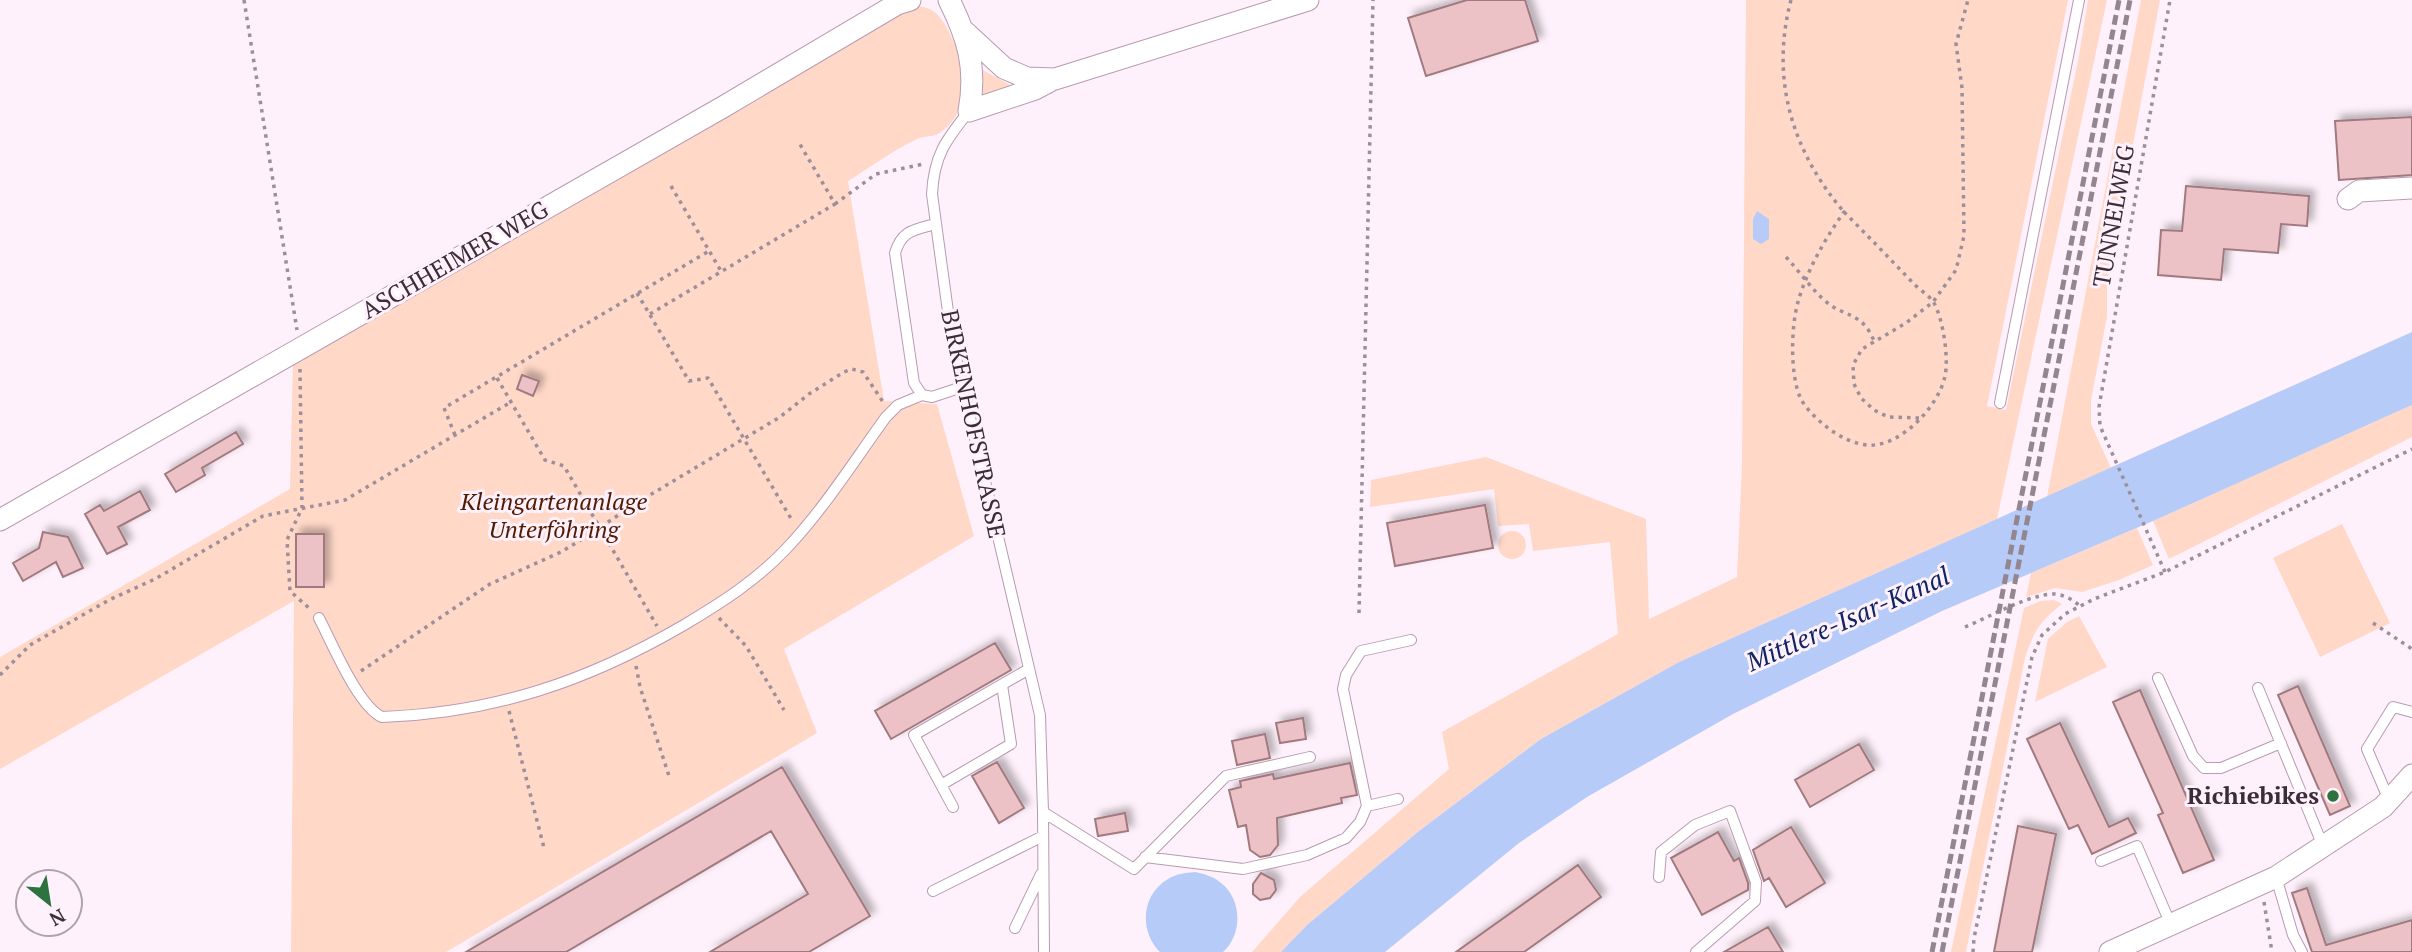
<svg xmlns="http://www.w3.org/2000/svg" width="2412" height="952" viewBox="0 0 2412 952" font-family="'PT Serif',serif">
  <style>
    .green { fill: #ffd8c8 }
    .water { fill: #b6cbf7 }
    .building { fill: #ecc2c7; stroke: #a07a7f; stroke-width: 2; filter: url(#shadow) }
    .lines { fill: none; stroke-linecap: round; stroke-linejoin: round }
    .lane-casing { stroke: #b89ab1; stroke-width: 12 }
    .street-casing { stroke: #b89ab1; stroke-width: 23 }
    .path { stroke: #9c8f99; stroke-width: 3.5; stroke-dasharray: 3.5 5; stroke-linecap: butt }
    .lane { stroke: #fff; stroke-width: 10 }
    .street { stroke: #fff; stroke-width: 21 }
    .rail { stroke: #948690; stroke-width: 5; stroke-dasharray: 10 5; stroke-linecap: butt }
    .poi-dot { fill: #2c7340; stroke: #fff1fb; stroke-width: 2.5 }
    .labels { text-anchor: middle; stroke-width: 6; stroke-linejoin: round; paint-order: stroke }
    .street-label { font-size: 24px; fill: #3a2d37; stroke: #fff1fb }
    .park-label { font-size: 24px; font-style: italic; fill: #511b00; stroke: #fff1fb }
    .poi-label { font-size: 24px; font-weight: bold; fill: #3a2d37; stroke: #fff1fb; text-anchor: end }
    .water-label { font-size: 26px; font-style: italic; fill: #0f2663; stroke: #fff1fb }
  </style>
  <defs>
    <filter id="shadow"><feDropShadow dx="5.5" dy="-5.5" stdDeviation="3.5" flood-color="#0004"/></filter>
  </defs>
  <rect width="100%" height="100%" fill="#fff1fb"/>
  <!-- green -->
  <path class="green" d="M1746 0H2068L1987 406 2006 410 2079 56 2088 0H2107L1997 519 1679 662 1541 739 1419 831 1307 925 1281 952H1252L1300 897 1449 769 1442 732 1618 634 1610 542 1533 551 1529 524 1498 526 1494 489 1370 507 1371 480 1486 457 1646 519 1649 619 1737 577 1742 464Z
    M2141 0H2160L2107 283V317L2091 400V424L2111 468 2047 497Z
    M910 6C935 5 942 17 952 38 968 69 972 113 938 134 932 137 923 136 917 139 893 150 871 167 848 181L884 401 937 404 974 536 784 649 817 733 446 952H291L294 601 0 769V657L290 489 293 361Z
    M977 67 1014 87 979 99Z
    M2412 405V437L2169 559 2153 521Z
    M2342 524 2390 623 2320 657 2273 558Z
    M2137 528 2153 565 2119 580 2082 592 2055 588 2026 597 2031 573Z
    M1498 545a14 14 0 1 1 28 0a14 14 0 1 1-28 0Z
    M2054 600 2062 604C2039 622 2034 631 2025 658L1966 952H1951L2024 608 2041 601Z
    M2079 616 2107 667 2035 702 2048 639 2067 622Z"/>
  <!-- water -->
  <path class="water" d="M1757 211 1769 219V239L1761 244 1753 239V219Z
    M2412 332V405L2153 521 1942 611 1733 714 1587 797 1519 843 1385 952H1281L1307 925 1419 831 1541 739 1679 662Z
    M1195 872C1204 874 1213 876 1221 883 1242 899 1243 934 1223 952H1160C1139 931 1141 895 1168 879 1176 874 1185 873 1195 872Z"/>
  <!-- building -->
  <path class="building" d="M1467 0H1525L1538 41 1426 76 1408 18Z
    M2412 117V175L2339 180 2335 121Z
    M2186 186 2309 196 2307 226 2281 224 2278 253 2224 249 2221 280 2158 275 2161 230 2182 231Z
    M522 375 539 381 533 396 517 389Z
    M236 432 243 444 202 468 205 475 176 492 165 474Z
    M140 491 150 510 118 527 127 544 107 554 85 514 100 505 104 511Z
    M1485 505 1493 548 1395 566 1387 523Z
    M43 532 68 537 83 568 63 577 56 562 23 581 13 563 39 548Z
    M296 534H324V587H296Z
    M995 643 1011 670 891 739 875 711Z
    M2298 686 2350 806 2330 815 2278 695Z
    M2140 690 2214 860 2183 873 2158 815 2163 813 2113 702Z
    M1303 718 1306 739 1280 743 1276 723Z
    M2060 723 2109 827 2128 818 2136 833 2092 854 2078 825 2069 829 2027 739Z
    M1265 734 1270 758 1237 765 1232 741Z
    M1859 744 1874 770 1810 807 1795 780Z
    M997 762 1024 808 999 823 972 776Z
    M1350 763 1357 795 1341 798 1342 803 1277 818 1278 845 1270 855 1260 857 1250 850 1246 825 1238 827 1229 790 1241 787 1240 781 1273 774 1274 779Z
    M782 767 870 916 809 952H710L808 894 771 831 566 952H466Z
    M1125 813 1128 831 1098 836 1095 819Z
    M2018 826 2056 834 2032 952H1994Z
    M1791 827 1825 883 1786 907 1769 878 1764 881 1753 850Z
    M1718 832 1734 861 1739 858 1748 883V890L1702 915 1671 858Z
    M1578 865 1601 897 1524 952H1456Z
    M1261 873 1274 880 1276 890 1270 898 1260 900 1253 894V884Z
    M2307 888 2326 945 2412 920V952H2312L2292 893Z
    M1768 927 1783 952H1724Z"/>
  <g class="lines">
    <!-- lane casing -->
    <g class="lane-casing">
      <path id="lane" d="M969 111C946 140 934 155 932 194L952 341 1040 715 1043 812 1044 952
        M935 224C914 230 902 230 895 253L914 383 922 395 932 397 962 387
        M2000 403 2079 0
        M319 618C332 643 358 706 382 717 494 713 588 681 684 625 721 603 757 580 786 549 824 509 854 461 886 417L898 405 922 395
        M2158 678 2193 756 2204 768H2221L2281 743
        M2258 688 2323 846
        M941 785 1011 744 1002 685
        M2389 800 2367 749 2393 707 2412 712
        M1367 806 1398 799
        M953 807 914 735 1029 669
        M1043 812 1134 869 1226 776 1310 757
        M1145 857 1243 869 1307 855 1346 838 1360 822 1367 806 1343 689 1346 675 1361 651 1411 640
        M2101 861 2137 846 2171 925
        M1659 877 1661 852 1695 825 1730 811 1756 882 1755 901 1696 952
        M2276 877 2293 935 2302 952
        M933 891 1043 836
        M1015 928 1041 874"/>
    </g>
    <!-- street casing -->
    <g class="street-casing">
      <path id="street" d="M949 0C968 38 977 68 969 111L1035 89 1050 81
        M965 32 1004 68 1027 78 1055 79 1308 0
        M2348 199 2359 191 2412 188
        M0 520 723 107 897 4 910 0
        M2110 952 2276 877 2383 807 2412 775"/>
    </g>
    <!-- path -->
    <path class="path" d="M244 0 297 330
      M1791 0C1770 79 1792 151 1844 212
      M671 186 721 271
      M835 204 876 174 924 164
      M1844 212C1868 236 1891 260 1914 284 1920 290 1930 296 1934 303 1943 319 1949 358 1945 376 1939 406 1900 448 1867 445 1850 443 1837 435 1824 425 1815 417 1805 408 1800 397 1790 374 1791 326 1798 302 1807 270 1825 239 1844 212Z
      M1786 257C1799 271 1810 287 1824 300 1844 318 1862 311 1874 341
      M637 293 689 381 708 378 793 522
      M650 314 835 204 798 141
      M300 369 302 508 287 540 290 591 309 608
      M497 378 545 460 564 466 657 626
      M1919 418 1888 417 1874 410 1861 398 1854 384 1853 365 1862 349 1906 323 1933 302 1956 270 1964 236 1962 88 1956 44 1968 0
      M455 435 444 408 709 251
      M2165 572 2100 426 2099 407 2170 0
      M1359 613 1373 0
      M719 618 746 646 784 710
      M2373 623 2412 649
      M1965 627C1990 617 2028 594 2055 594 2065 595 2073 600 2080 606
      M636 666 640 687 670 779
      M361 671 490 584 561 552 579 541 640 501 780 417 809 394 844 372 852 369 863 372 883 402
      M0 675 30 645 109 600 155 579 263 516 345 500 511 402
      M509 711 544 848
      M2264 902 2272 952
      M1973 952 1974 938 2032 657 2042 635 2065 614 2094 599 2165 572 2412 449"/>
    <!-- lane -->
    <use href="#lane" class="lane"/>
    <!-- street -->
    <use href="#street" class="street"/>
    <!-- rail -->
    <path class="rail" d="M1932 952 2119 0
      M1942 952 2130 0"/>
  </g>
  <!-- markers -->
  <circle class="poi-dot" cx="2333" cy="796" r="7"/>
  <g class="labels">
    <!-- street labels -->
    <g class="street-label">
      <text transform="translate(2114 216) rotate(-80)" y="8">TUNNELWEG</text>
      <text transform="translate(455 260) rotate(-30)" y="8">ASCHHEIMER WEG</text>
      <text transform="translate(973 424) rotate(78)" y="8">BIRKENHOFSTRASSE</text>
    </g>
    <!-- park labels -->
    <g class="park-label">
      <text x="554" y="510">Kleingartenanlage<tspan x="554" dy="28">Unterföhring</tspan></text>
    </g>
    <!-- poi labels -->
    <g class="poi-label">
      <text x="2319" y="804">Richiebikes</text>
    </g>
    <!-- water labels -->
    <g class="water-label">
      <text transform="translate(1848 619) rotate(-24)" y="9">Mittlere-Isar-Kanal</text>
    </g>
  </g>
  <!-- north arrow -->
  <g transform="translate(49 903) rotate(150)"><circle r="33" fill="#fff1fb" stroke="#b0a3ad" stroke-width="2"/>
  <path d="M0-5L12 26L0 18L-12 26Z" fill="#2c7340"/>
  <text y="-10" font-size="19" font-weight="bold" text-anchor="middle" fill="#3a2d37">N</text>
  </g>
</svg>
